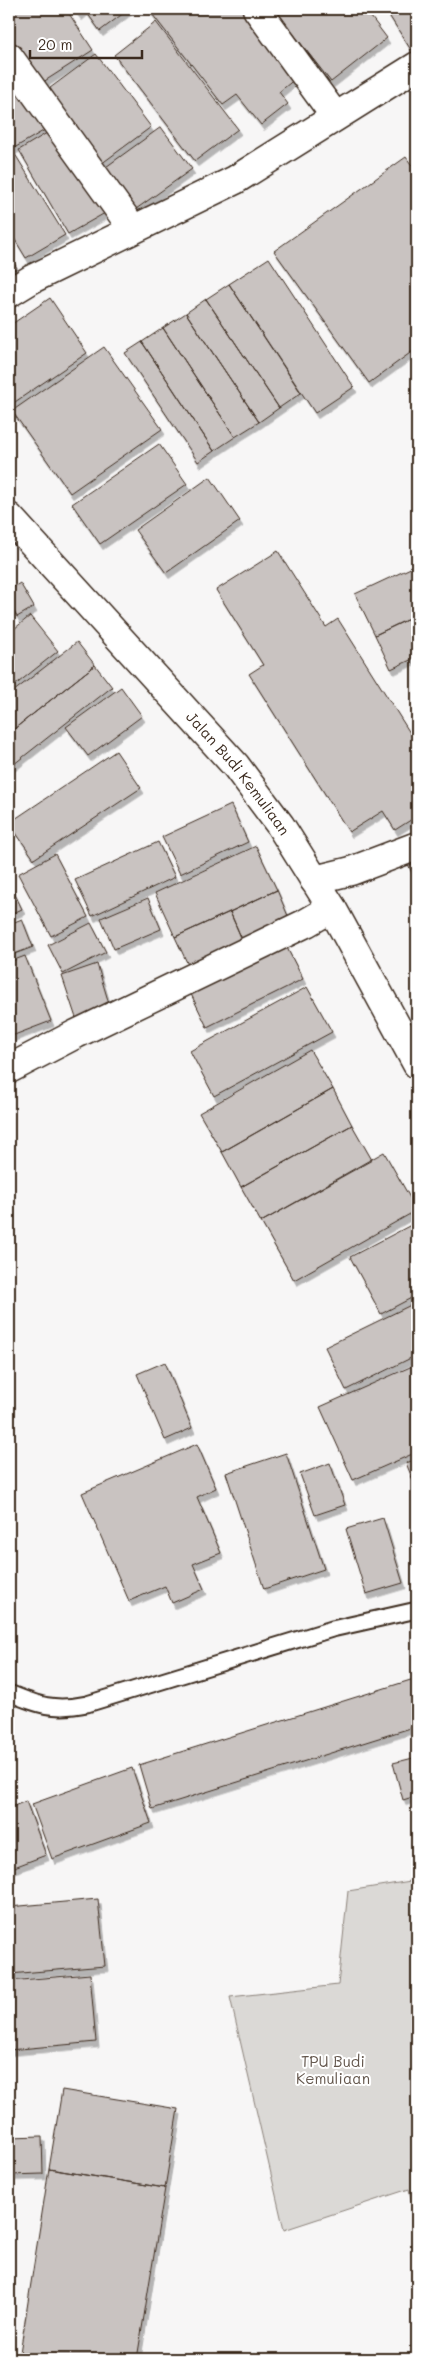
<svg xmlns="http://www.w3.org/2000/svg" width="426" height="2368" viewBox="0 0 426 2368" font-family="Mali,sans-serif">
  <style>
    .green { fill: #dbd9d6; stroke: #8b827a }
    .building { fill: #c9c3c1; stroke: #3b2a1e; filter: url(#shadow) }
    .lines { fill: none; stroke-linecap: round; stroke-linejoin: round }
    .lane-casing { stroke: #3b2a1e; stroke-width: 19 }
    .street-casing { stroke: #3b2a1e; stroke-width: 31 }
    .secondary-casing { stroke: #3b2a1e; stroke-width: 31 }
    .lane { stroke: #fff; stroke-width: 15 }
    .street { stroke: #fff; stroke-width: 28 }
    .secondary { stroke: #fff; stroke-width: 28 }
    .labels { text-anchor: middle; stroke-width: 4; stroke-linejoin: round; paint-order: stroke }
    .street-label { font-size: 15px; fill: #3b2a1e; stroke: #fff }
    .park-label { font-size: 15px; fill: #63564c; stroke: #fff }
  </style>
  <defs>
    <filter id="shadow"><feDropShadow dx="3" dy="5.5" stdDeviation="0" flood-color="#0004"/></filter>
  </defs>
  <rect width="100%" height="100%" fill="#f7f6f6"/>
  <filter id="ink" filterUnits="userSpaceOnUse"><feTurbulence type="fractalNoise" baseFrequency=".02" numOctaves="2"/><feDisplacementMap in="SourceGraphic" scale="10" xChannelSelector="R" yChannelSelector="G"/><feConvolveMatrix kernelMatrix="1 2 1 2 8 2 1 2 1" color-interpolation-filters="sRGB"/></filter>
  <g filter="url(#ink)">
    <!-- green -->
    <path class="green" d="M417 1880V2231L409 2189 284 2230 230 1997 338 1985 348 1891Z"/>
    <!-- building -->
    <path class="building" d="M14 9H66L93 50 37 86 9 41V12Z
      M74 9H129L100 31 85 10 79 15Z
      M151 9H254L301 74 279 92 288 104 261 125 237 95 223 105 149 10Z
      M274 9H365L387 38 331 82Z
      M385 9H417V46L411 50Z
      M156 22 238 129 195 161 114 55Z
      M96 54 151 127 101 164 46 91Z
      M25 84 50 127 9 151V93Z
      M161 127 192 169 129 214 99 172Z
      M55 128 105 213 68 234 19 150Z
      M13 151 65 235 26 258 9 230V154Z
      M406 157 413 167 417 164V348L369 383 274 251Z
      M9 254 17 268 9 273Z
      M269 258 354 387 315 413 229 284Z
      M229 284 301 393 279 408 206 299Z
      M50 298 87 353 9 406V326Z
      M206 299 279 408 259 422 186 313Z
      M186 313 259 422 235 437 163 328Z
      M163 328 235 437 214 451 142 342Z
      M142 342 214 451 198 462 125 353Z
      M104 347 162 429 70 493 12 411Z
      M159 444 187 484 100 544 72 504Z
      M210 477 240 521 166 573 135 530Z
      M278 551 326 627 338 619 417 744V816L395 830 383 811 349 832 249 674 263 665 216 590Z
      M417 565V615L375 635 355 594Z
      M20 583 34 607 17 617 9 603V590Z
      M417 615V657L391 669 375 635Z
      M30 616 58 651 9 690V633Z
      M77 642 95 665 9 733V695Z
      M95 665 112 687 9 768V733Z
      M121 687 142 716 88 756 66 727Z
      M116 751 141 788 34 859 9 823Z
      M231 805 248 842 180 874 162 837Z
      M158 842 175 877 92 916 75 880Z
      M256 846 277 890 175 937 155 893Z
      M55 854 88 917 51 936 18 874Z
      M417 860V885L408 864Z
      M9 882 22 909 9 915Z
      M277 890 291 923 244 944 230 912Z
      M148 898 161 929 114 949 101 918Z
      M230 912 244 944 190 969 175 937Z
      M22 919 33 947 9 956V924Z
      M91 923 106 952 63 974 48 945Z
      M284 942 303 979 207 1027 189 990Z
      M25 956 51 1021 9 1037V962Z
      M97 964 110 1007 76 1018 62 976Z
      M307 987 332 1032 214 1096 190 1051Z
      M310 1050 333 1089 222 1152 199 1113Z
      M333 1089 352 1125 241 1187 222 1152Z
      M352 1125 372 1160 261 1222 241 1187Z
      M384 1152 417 1210 294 1280 261 1222Z
      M411 1225 417 1237V1295L381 1314 350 1257Z
      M417 1302V1355L346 1390 325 1347Z
      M165 1362 192 1428 165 1440 137 1374Z
      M417 1364V1452L353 1480 320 1407Z
      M197 1444 216 1488 197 1497 221 1553 193 1564 204 1589 172 1603 165 1586 129 1601 82 1493Z
      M286 1453 324 1569 264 1589 226 1473Z
      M417 1459V1490L406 1463Z
      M330 1463 345 1505 315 1515 300 1474Z
      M383 1518 403 1583 366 1594 346 1529Z
      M417 1678V1726L152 1809 139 1765Z
      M417 1757V1802L416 1796 403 1800 393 1763Z
      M132 1768 151 1823 52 1859 32 1804Z
      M26 1801 46 1855 9 1869V1808Z
      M98 1899 105 1966 9 1974V1907Z
      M90 1974 96 2042 9 2050V1981Z
      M62 2090 178 2109 165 2188 49 2169Z
      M42 2136 43 2174 9 2175V2137Z
      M49 2169 165 2188 137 2359H19Z"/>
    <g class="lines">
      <!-- lane casing -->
      <g class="lane-casing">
        <path id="lane" d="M9 1693C38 1705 54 1711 87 1704L332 1629 417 1610"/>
      </g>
      <!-- street casing -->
      <g class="street-casing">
        <path id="street" d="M257 9 335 116
          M9 57 133 229
          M314 880 351 871 417 846
          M9 1069 76 1034 306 923 332 908"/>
      </g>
      <!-- secondary casing -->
      <g class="secondary-casing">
        <g id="secondary">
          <path d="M9 293 32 279 235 180 417 66"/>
          <path id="s1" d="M9 517 236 766 280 825 332 908 417 1064"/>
        </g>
      </g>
      <!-- lane -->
      <use href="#lane" class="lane"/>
      <!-- street -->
      <use href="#street" class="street"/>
      <!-- secondary -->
      <use href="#secondary" class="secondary"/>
    </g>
  </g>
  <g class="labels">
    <!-- street labels -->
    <g class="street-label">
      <text dy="5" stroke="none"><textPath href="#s1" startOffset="344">Jalan Budi Kemuliaan</textPath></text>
    </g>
    <!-- park labels -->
    <g class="park-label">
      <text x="333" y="2067">TPU Budi<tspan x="333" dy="17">Kemuliaan</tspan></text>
    </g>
  </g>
  <!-- margin -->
  <rect width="426" height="2368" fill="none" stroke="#fff" stroke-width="30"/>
  <rect x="15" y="15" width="396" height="2338" fill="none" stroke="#3b2a1e" stroke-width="2" filter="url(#ink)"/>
  <!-- scale -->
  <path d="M30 50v8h112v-8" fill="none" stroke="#3b2a1e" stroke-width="2.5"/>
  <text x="38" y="50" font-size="15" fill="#3b2a1e" stroke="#ffffff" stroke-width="4" paint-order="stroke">20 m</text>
</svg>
